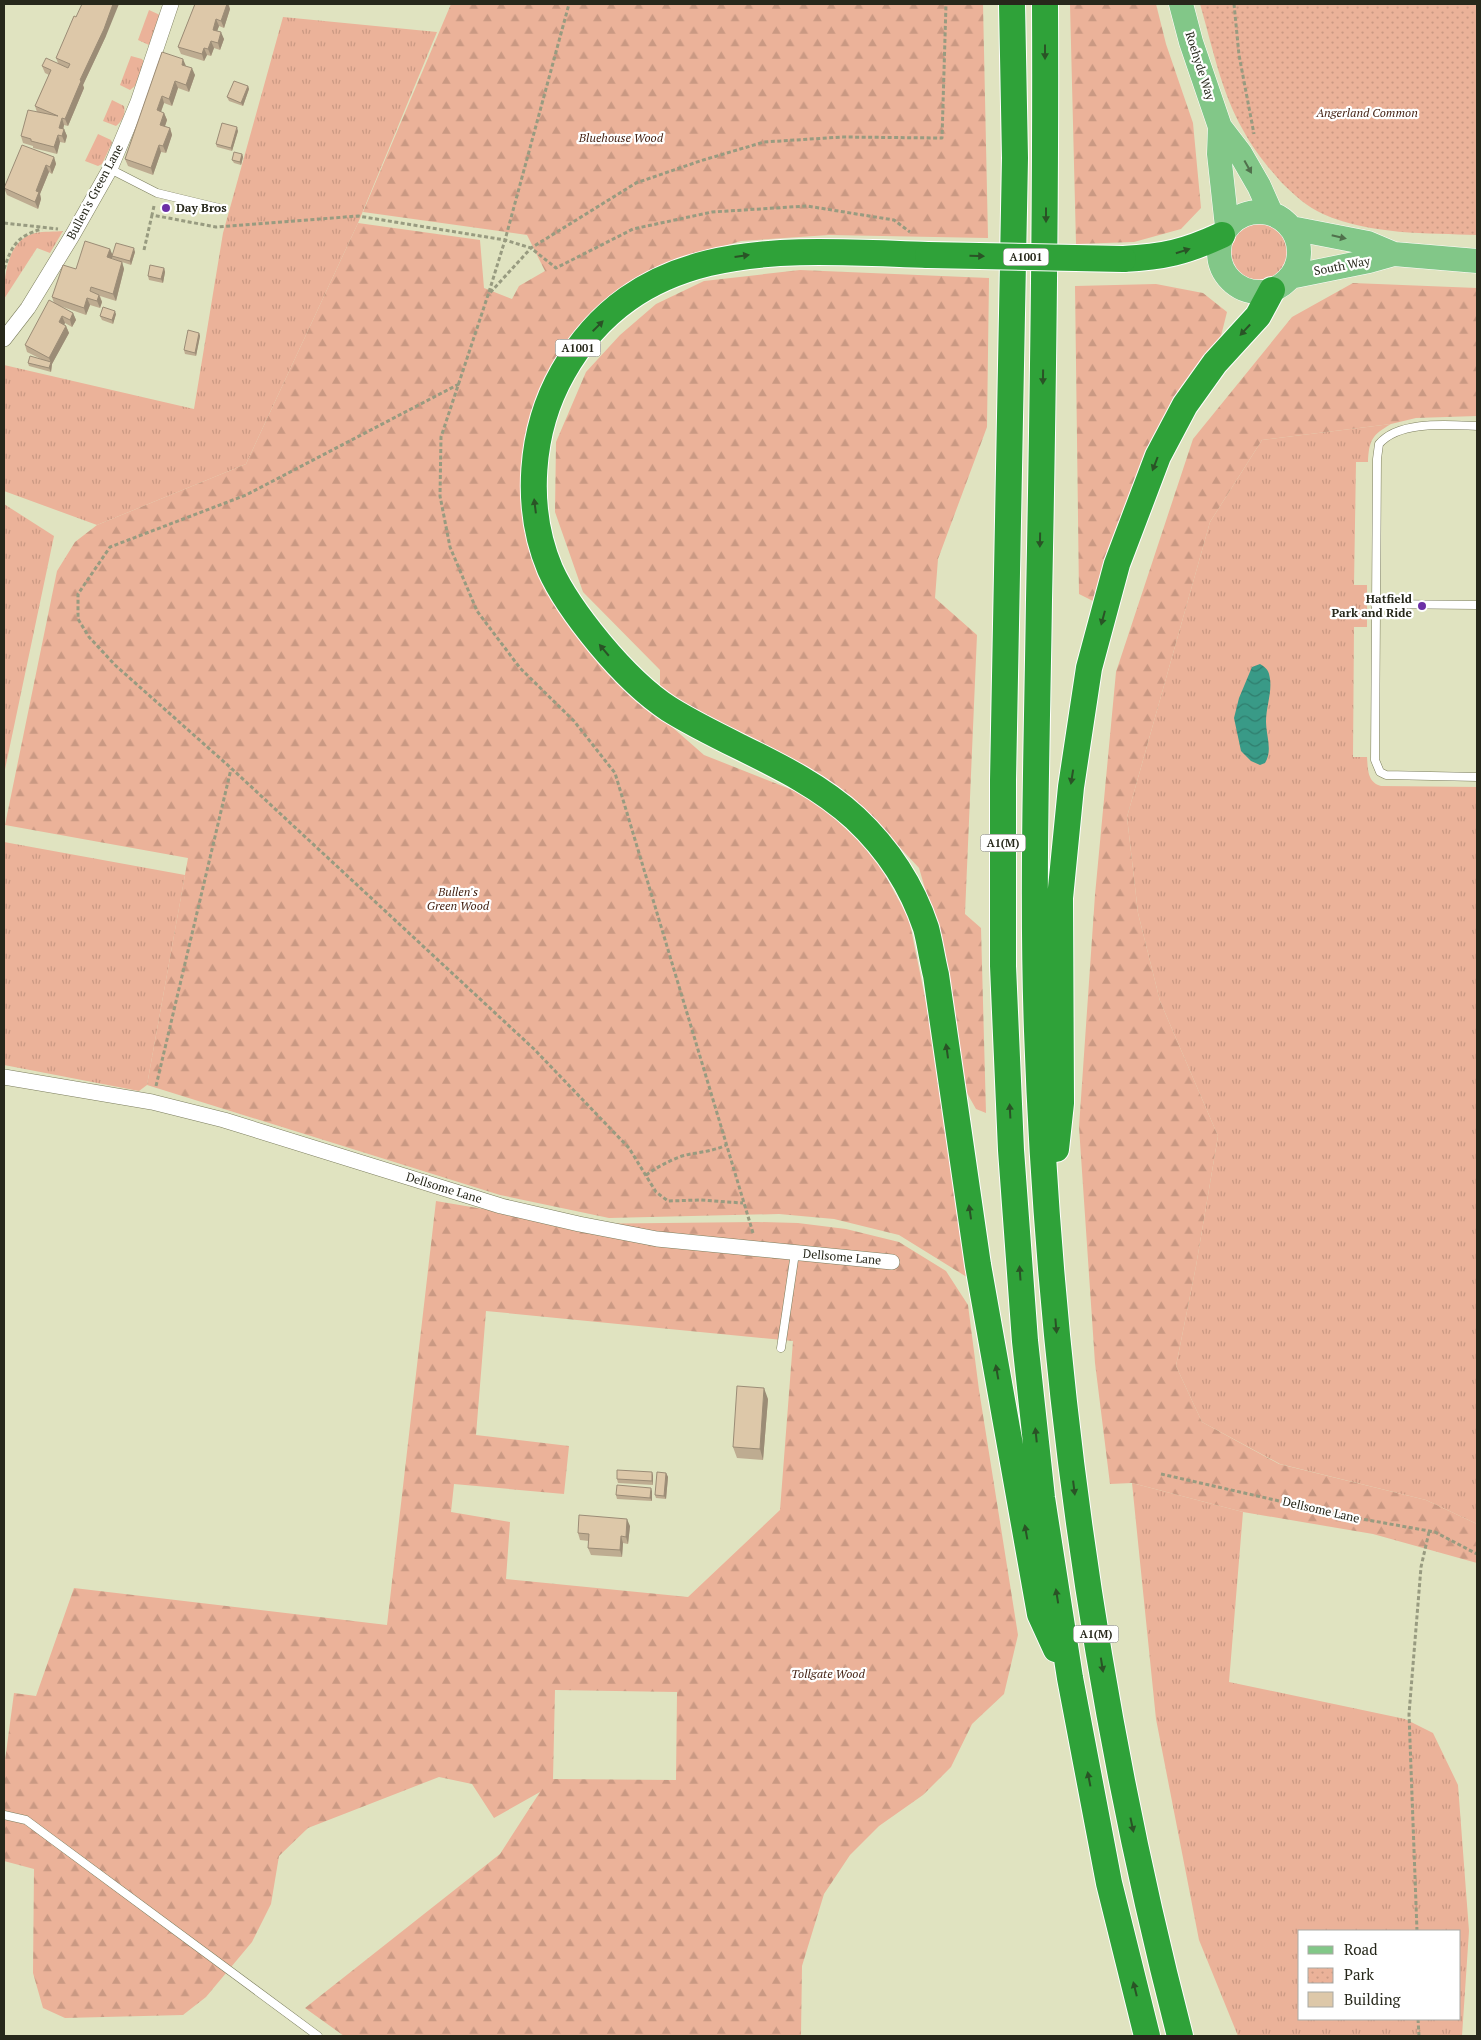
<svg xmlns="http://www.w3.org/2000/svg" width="1481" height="2040" viewBox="0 0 1481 2040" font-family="'PT Serif',serif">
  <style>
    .grass { fill: url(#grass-tufts); fill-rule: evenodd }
    .forest { fill: url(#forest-firs); fill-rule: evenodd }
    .park { fill: url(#park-dots) }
    .water { fill: url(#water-waves) }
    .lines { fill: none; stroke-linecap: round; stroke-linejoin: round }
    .service-casing { stroke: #7b7d5d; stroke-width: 9 }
    .minor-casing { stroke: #7b7d5d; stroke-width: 16 }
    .primary-casing { stroke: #fff; stroke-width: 25 }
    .motorway-casing { stroke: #fff; stroke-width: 28 }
    .path { stroke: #989b80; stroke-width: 3; stroke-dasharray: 4 2.5; stroke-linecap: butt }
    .service { stroke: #fff; stroke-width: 8 }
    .minor { stroke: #fff; stroke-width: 15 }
    .primary { stroke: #82c788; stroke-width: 24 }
    .motorway { stroke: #2fa239; stroke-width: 26 }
    .motorway-bridge-casing { stroke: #fff; stroke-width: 28; stroke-linecap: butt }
    .motorway-bridge { stroke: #2fa239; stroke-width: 26 }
    .wall { fill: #beac91 }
    .shaded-wall { fill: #9b8c76 }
    .building { fill: #ddc8a9; stroke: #9b8c76 }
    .oneway { fill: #2a5326 }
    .oneway2 { fill: #50704c }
    .poi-dot { fill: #6c30a6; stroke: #fff; stroke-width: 2 }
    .labels { text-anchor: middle; stroke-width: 4.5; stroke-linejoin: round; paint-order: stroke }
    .shield { fill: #fff; stroke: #68685f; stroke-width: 1 }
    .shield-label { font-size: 11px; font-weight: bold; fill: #27281b }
    .street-label { font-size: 12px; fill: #27281b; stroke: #fff }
    .park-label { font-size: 12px; font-style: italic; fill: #411e0f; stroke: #fff }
    .poi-label { font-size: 12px; font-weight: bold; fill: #27281b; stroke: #fff; text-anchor: start }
  </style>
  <defs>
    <pattern id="grass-tufts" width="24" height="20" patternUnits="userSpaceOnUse" patternTransform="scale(1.25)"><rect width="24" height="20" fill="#ebb299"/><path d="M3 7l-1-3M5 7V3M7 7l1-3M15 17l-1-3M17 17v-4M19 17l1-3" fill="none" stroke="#ca9983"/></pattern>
    <pattern id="forest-firs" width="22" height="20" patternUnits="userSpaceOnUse" patternTransform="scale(1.25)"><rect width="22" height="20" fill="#ebb299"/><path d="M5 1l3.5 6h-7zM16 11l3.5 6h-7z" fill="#ca9983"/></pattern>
    <pattern id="park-dots" width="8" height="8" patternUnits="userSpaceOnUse" patternTransform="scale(1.25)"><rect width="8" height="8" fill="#ebb299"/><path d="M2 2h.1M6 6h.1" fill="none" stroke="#ca9983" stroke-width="1.8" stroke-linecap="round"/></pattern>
    <pattern id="water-waves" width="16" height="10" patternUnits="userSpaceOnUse" patternTransform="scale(1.25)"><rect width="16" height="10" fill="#399a87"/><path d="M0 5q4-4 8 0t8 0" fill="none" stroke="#307e6e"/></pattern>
  </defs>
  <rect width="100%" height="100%" fill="#e0e3c0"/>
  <!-- grass -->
  <path class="grass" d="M149 10 160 15 149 45 138 40Z
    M283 17 437 32 358 223 246 464 97 525 4 491V365L194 409 223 233Z
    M131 56 142 59 144 62 135 86 130 90 120 85Z
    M112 100 124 106C126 114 122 121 116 126L103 121Z
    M98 134 111 140 112 143 102 164 98 166 85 161Z
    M1231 252a28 28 0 1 1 56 0a28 28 0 1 1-56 0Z
    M63 231 50 253 37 248 4 299C4 276 7 240 35 233 44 231 54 232 63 231Z
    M1391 424C1372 435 1369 440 1368 462H1356L1354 585H1367V627H1354L1353 757H1367C1368 769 1367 782 1381 786L1477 787V1524L1426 1500 1280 1464 1202 1422 1176 1366 1196 1266 1218 1136 1160 1001 1138 913 1127 817 1210 522 1262 440Z
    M4 504 54 536 4 774Z
    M4 842 185 875 147 1085 139 1091 4 1065Z
    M1132 1483 1243 1512 1229 1682 1405 1719 1433 1733 1458 1785 1469 1931 1462 2036H1238L1199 1940 1156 1719ZM1300 1931H1460V2019H1300Z"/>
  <!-- forest -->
  <path class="forest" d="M451 4H983L988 238 829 235 741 241 683 258 608 301 528 441 549 590 599 663 704 755 813 798 874 855 909 919 942 1081 970 1279 899 1235 834 1219 779 1214 609 1218 500 1195 147 1085 188 858 5 825 57 571 75 542 97 525 246 464 358 223 480 240 484 288 512 299 519 286 545 271 527 235 363 212Z
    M1070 4H1156L1166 44 1193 123 1201 208 1181 229 1134 242 1076 244Z
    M800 270 989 278 987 427 938 559 935 598 977 635 965 914 981 928 986 1113 976 1109 963 1086 946 960 919 868 863 808 660 688V670L583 592 555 512 556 442 586 372 620 335 656 304 704 281Z
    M1353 283 1477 288V416L1416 418 1391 424 1262 440 1210 522 1127 817 1138 913 1160 1001 1218 1136 1196 1266 1176 1366 1202 1422 1279 1464 1426 1500 1477 1524V1563L1373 1534 1243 1512 1132 1483 1110 1484 1095 1363 1079 1127 1095 895 1116 672 1193 439 1292 317Z
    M1156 284 1203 293 1227 312 1219 344 1097 603 1079 594 1075 286Z
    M436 1201 571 1224 757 1222 798 1223 846 1229 899 1242 946 1271 968 1305 979 1390 1018 1635 1004 1694 972 1724 951 1767 923 1795 879 1826 850 1855 824 1894 802 1966 801 2036H344L305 2008 500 1854 540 1792 494 1818 472 1784 439 1777 308 1828 279 1856 271 1904 252 1942 206 1997 183 2015 65 2018 43 2008 33 1973 34 1869 4 1861V1768L14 1693 36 1696 74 1588 387 1625ZM486 1311 793 1341 780 1510 688 1597 506 1579 510 1522 451 1512 454 1484 564 1494 569 1446 476 1435ZM555 1690 677 1692 676 1780 553 1779Z"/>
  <!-- park -->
  <path class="park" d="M1200 4H1477V235C1427 233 1370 235 1323 214 1307 207 1293 194 1281 182 1267 166 1253 149 1243 130 1221 92 1212 45 1200 4Z"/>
  <!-- water -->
  <path class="water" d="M1260 664C1267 668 1269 671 1270 679 1272 693 1266 707 1266 722 1266 736 1273 750 1265 763L1260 765 1251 761 1241 751 1234 718 1239 698 1252 667Z"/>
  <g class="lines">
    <!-- service casing -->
    <g class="service-casing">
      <path id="service" d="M110 169 157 193 219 208
        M1477 426C1449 425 1399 420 1379 444L1377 459 1375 760 1380 772 1386 775 1477 777
        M1375 604 1477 605
        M781 1348 795 1253
        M4 1815 26 1820 318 2036"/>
    </g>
    <!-- minor casing -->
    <g class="minor-casing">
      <path id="minor" d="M4 339 28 308 72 236 110 169 138 102 171 4
        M4 1077 152 1102 224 1120 501 1206 579 1224 657 1239 892 1262"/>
    </g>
    <!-- primary casing -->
    <g class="primary-casing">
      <path id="primary" d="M1181 4 1191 42 1220 127 1240 153 1259 186 1271 213
        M1220 127 1219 154 1227 227
        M1219 252a40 40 0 1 1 80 0a40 40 0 1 1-80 0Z
        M1291 228 1368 243 1394 254 1477 261
        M1290 277 1369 261 1394 254"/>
    </g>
    <!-- motorway casing -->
    <g class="motorway-casing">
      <path id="motorway" d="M1012 4 1015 158 1003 780V966L1011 1150 1025 1341 1042 1498 1070 1678 1109 1883 1147 2036
        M1045 4C1046 202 1043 401 1039 600 1037 743 1032 887 1037 1031 1049 1370 1095 1708 1180 2036
        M928 255C791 251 642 233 563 372 530 430 524 507 550 569 562 596 581 621 600 644 620 668 643 692 669 709 730 747 802 769 855 818 887 848 912 886 926 928 930 943 932 959 936 975L978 1265 1040 1614 1056 1649
        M1123 259C1164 257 1185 252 1222 235
        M1056 1149 1061 1103 1060 898 1071 787 1089 668 1117 564 1158 456 1185 405 1215 363 1258 316 1272 290"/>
    </g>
    <!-- path -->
    <path class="path" d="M1234 4 1239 55 1254 134
      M154 206 152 215 216 227 358 216 505 240 531 248 556 268 633 229 712 212 807 206 894 220 910 232
      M4 223 58 229
      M144 250 152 215
      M4 269C12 245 17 236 42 229
      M489 292 505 240 569 4
      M459 384 246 495 110 547 78 594V619L89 637 115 665 231 768 534 1049 629 1148 656 1192 668 1201 700 1200 743 1203
      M156 1086 231 769
      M646 1175C657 1167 669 1161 682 1156 697 1152 712 1152 726 1145
      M753 1233 615 773 574 721 520 668 477 611 450 547 440 496 441 437 488 295 531 248 636 183 700 161 764 142 842 137 942 138 946 4
      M1161 1474 1345 1516 1435 1532 1477 1554
      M1417 1931 1409 1714 1421 1567 1429 1532
      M1418 2019 1419 2036"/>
    <!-- service -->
    <use href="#service" class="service"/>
    <!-- minor -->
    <use href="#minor" class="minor"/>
    <!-- primary -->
    <use href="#primary" class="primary"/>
    <!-- motorway -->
    <use href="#motorway" class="motorway"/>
    <!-- motorway-bridge casing -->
    <g class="motorway-bridge-casing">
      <path id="motorway-bridge" d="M928 255 1123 259"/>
    </g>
    <!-- motorway-bridge -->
    <use href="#motorway-bridge" class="motorway-bridge"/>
  </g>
  <!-- wall -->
  <path class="wall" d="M195 4H230L229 5 230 9 224 28 219 26 217 31 224 39 220 50 214 48 211 56 207 55 204 61 181 54 178 47Z
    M106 36 83 85 84 88 68 126 64 125 63 129H64L67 136 65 143 60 142 57 154 33 148V146L23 143 21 136 37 112 35 106 49 75 45 73 42 66 58 63 56 58Z
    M162 52 186 66 195 75 189 92 178 88 172 106 164 103 161 112 164 113 167 120 165 126 170 128 172 135 166 153 161 152 153 175 128 166 125 159Z
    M248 86 249 89 243 106 229 101 227 97Z
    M238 131 232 151 217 147 216 144Z
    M242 154 243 157 241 165 234 163 232 160Z
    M54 157 56 164 52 174 49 172 40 194 41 199 38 209 7 195 4 188Z
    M110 249 112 255 135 252 131 265 113 259V257L112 259 122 262 124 269 116 301 100 296 102 302 100 308 90 305 86 315 60 306 73 313 76 320 72 327 65 323 64 324 66 326 69 333 52 364 51 372 29 366 28 363 41 359 27 352 25 345 54 303 52 297 76 269Z
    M164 268 165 272 163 283 149 280 148 276Z
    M116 314 113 324 102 320 100 316Z
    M199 333 200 336 196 356 185 354 184 350Z
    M768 1399 763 1460 737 1458 733 1447Z
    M652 1472 653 1476V1485L618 1483 617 1479Z
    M666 1473 668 1477 666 1499 656 1498 655 1495Z
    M652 1491V1501L617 1499 616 1495Z
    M630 1526 628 1544 623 1543 622 1557 591 1555 588 1548 589 1541 580 1540 578 1533Z"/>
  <!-- shaded-wall -->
  <path class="shaded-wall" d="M113 4H119L106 36 83 85 84 88 68 126 65 119 80 80Z
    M227 4H228L230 9 224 28 221 21Z
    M216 19 219 26 215 37 213 30Z
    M221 32 224 39 220 50 218 43Z
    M211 41 214 48 211 56 208 49Z
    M204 48 207 55 204 61 202 54Z
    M183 59 186 66 182 65Z
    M192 68 195 75 189 92 186 85Z
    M175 81 178 88 172 106 169 99Z
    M248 86 249 89 243 106 241 103Z
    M162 96 164 103 159 117 157 110Z
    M164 113 167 120 163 132 160 125Z
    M62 118 64 125 62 135 59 128Z
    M237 127 238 131 232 151 231 148Z
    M170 128 172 135 166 153 163 146Z
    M64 129 67 136 65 143 62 136Z
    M58 135 60 142 57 154 54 147Z
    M159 145 161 152 153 175 151 168Z
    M242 154 243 157 241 165 240 162Z
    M54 157 56 164 52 174 50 167Z
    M46 165 49 172 40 194 41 199 38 209 35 202 36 191Z
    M134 248 135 252 131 265 130 261Z
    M110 249 113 256 110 264 107 257Z
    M122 262 124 269 116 301 113 294Z
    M164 268 165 272 163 283 161 279Z
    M99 295 102 302 100 308 97 301Z
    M87 298 90 305 86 315 84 308Z
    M115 311 116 314 113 324 112 320Z
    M73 313 76 320 72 327 70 320Z
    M62 316 65 323 62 329 59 322Z
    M66 326 69 333 52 364 51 372 49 368 51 363 49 358Z
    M199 333 200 336 196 356 195 353Z
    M764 1388 768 1399 763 1460 760 1449Z
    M652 1472 653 1476V1485L652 1481Z
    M666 1473 668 1477 666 1499 664 1496Z
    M651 1488 652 1491V1501L650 1498Z
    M627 1519 630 1526 628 1544 626 1537Z
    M621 1536 623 1543 622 1557 620 1550Z"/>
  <!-- building -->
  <path class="building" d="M82 4H113L104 29 80 80 81 81 65 119 62 118 59 128 64 129 62 136 58 135 54 147 31 141V139L21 136 28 110 58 116 35 106 51 70 42 66 46 58 68 68 70 64 56 58 74 16 76 17Z
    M195 4H227L221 21 216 19 213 30 221 32 218 43 211 41 208 49 204 48 202 54 178 47Z
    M162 52 183 59 182 65 192 68 186 85 175 81 169 99 162 96 157 110 164 113 160 125 170 128 163 146 159 145 151 168 125 159Z
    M234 81 248 86 241 103 227 97Z
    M222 123 237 127 231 148 216 144Z
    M22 145 54 157 50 167 46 165 36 191 39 192 35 202 4 188Z
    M234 152 242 154 240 162 232 160Z
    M85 241 110 249 107 257 122 262 113 294 91 287 90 291 99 295 97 301 87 298 84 308 52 297 63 265 76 269Z
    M116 243 134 248 130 261 112 256Z
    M150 265 164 268 161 279 148 276Z
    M49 300 73 313 70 320 62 316 59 322 66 326 49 358 25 345Z
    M103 307 115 311 112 320 100 316Z
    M188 330 199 333 195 353 184 350Z
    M30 356 51 362 49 368 28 363Z
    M737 1386 764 1388 760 1449 733 1447Z
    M617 1470 652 1472V1481L617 1479Z
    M657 1472 666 1473 664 1496 655 1495Z
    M617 1485 651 1488 650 1498 616 1495Z
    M579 1515 627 1519 626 1537 621 1536 620 1550 588 1548 589 1534 578 1533Z"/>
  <!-- one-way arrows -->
  <defs><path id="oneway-solid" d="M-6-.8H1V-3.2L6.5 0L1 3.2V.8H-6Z" transform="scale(1.25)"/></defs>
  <g class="oneway">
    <use href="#oneway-solid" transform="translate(1045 52) rotate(90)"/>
    <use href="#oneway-solid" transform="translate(1046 215) rotate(90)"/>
    <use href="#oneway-solid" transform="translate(1183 251) rotate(-18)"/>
    <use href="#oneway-solid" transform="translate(742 256) rotate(-8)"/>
    <use href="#oneway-solid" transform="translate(977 256) rotate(1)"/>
    <use href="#oneway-solid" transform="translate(598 326) rotate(-45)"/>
    <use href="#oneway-solid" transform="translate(1245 330) rotate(133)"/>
    <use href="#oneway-solid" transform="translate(1043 377) rotate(91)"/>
    <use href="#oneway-solid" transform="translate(1155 464) rotate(111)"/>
    <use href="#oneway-solid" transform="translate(535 506) rotate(-97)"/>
    <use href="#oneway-solid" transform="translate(1040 540) rotate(91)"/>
    <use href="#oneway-solid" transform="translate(1103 618) rotate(105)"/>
    <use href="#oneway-solid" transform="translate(604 650) rotate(-130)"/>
    <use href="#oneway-solid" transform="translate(1072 777) rotate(99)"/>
    <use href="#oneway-solid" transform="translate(947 1051) rotate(-98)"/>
    <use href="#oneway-solid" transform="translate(1010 1111) rotate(-93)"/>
    <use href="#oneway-solid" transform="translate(970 1212) rotate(-98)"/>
    <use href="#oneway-solid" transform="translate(1020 1273) rotate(-94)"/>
    <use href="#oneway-solid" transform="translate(1056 1326) rotate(85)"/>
    <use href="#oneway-solid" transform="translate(997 1372) rotate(-100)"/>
    <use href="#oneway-solid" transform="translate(1036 1435) rotate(-96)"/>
    <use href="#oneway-solid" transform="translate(1074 1488) rotate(83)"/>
    <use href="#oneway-solid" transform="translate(1026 1532) rotate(-100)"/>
    <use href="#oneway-solid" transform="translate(1057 1596) rotate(-99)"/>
    <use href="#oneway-solid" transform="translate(1102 1665) rotate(81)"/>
    <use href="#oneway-solid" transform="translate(1089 1779) rotate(-101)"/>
    <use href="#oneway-solid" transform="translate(1132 1825) rotate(78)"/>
    <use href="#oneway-solid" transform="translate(1135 1989) rotate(-104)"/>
  </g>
  <g class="oneway2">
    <use href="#oneway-solid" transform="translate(1248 167) rotate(61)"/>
    <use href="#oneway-solid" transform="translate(1339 237) rotate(13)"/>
  </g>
  <!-- markers -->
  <g class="poi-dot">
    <circle cx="166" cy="208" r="5"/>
    <circle cx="1422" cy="606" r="5"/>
  </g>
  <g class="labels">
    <!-- shield labels -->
    <g class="shield">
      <rect x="1003.5" y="248.5" width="45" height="17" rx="4"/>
      <rect x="555.5" y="339.5" width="45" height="17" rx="4"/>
      <rect x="980.5" y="834.5" width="45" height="17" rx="4"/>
      <rect x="1073.5" y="1625.5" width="45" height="17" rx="4"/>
    </g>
    <g class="shield-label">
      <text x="1026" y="261">A1001</text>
      <text x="578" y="352">A1001</text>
      <text x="1003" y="847">A1(M)</text>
      <text x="1096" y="1638">A1(M)</text>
    </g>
    <!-- street labels -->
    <g class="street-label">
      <text transform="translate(1200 66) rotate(72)" y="4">Roehyde Way</text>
      <text transform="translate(95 192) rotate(-62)" y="4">Bullen's Green Lane</text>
      <text transform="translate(1342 266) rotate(-11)" y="4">South Way</text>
      <text transform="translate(444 1188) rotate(17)" y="4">Dellsome Lane</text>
      <text transform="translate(842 1257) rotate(5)" y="4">Dellsome Lane</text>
      <text transform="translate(1321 1510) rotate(13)" y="4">Dellsome Lane</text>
    </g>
    <!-- park labels -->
    <g class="park-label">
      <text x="1367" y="117">Angerland Common</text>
      <text x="621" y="142">Bluehouse Wood</text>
      <text x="458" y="896">Bullen's<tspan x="458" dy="14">Green Wood</tspan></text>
      <text x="828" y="1678">Tollgate Wood</text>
    </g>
    <!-- poi labels -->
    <g class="poi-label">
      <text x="176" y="212">Day Bros</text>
      <text x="1412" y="603" text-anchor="end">Hatfield<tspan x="1412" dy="14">Park and Ride</tspan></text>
    </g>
  </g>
  <!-- border -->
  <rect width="1481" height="2040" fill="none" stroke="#27281b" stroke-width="10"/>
  <!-- legend -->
  <rect x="1298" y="1930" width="162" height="90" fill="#ffffff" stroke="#a9a9a4"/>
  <rect x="1308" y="1946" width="25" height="8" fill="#82c788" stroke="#a9a9a4"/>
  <text x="1344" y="1955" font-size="15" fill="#27281b">Road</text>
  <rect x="1308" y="1968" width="25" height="15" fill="url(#park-dots)" stroke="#a9a9a4"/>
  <text x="1344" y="1980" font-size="15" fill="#27281b">Park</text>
  <rect x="1308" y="1992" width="25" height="15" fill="#ddc8a9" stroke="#a9a9a4"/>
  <text x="1344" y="2005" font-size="15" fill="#27281b">Building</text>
</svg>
